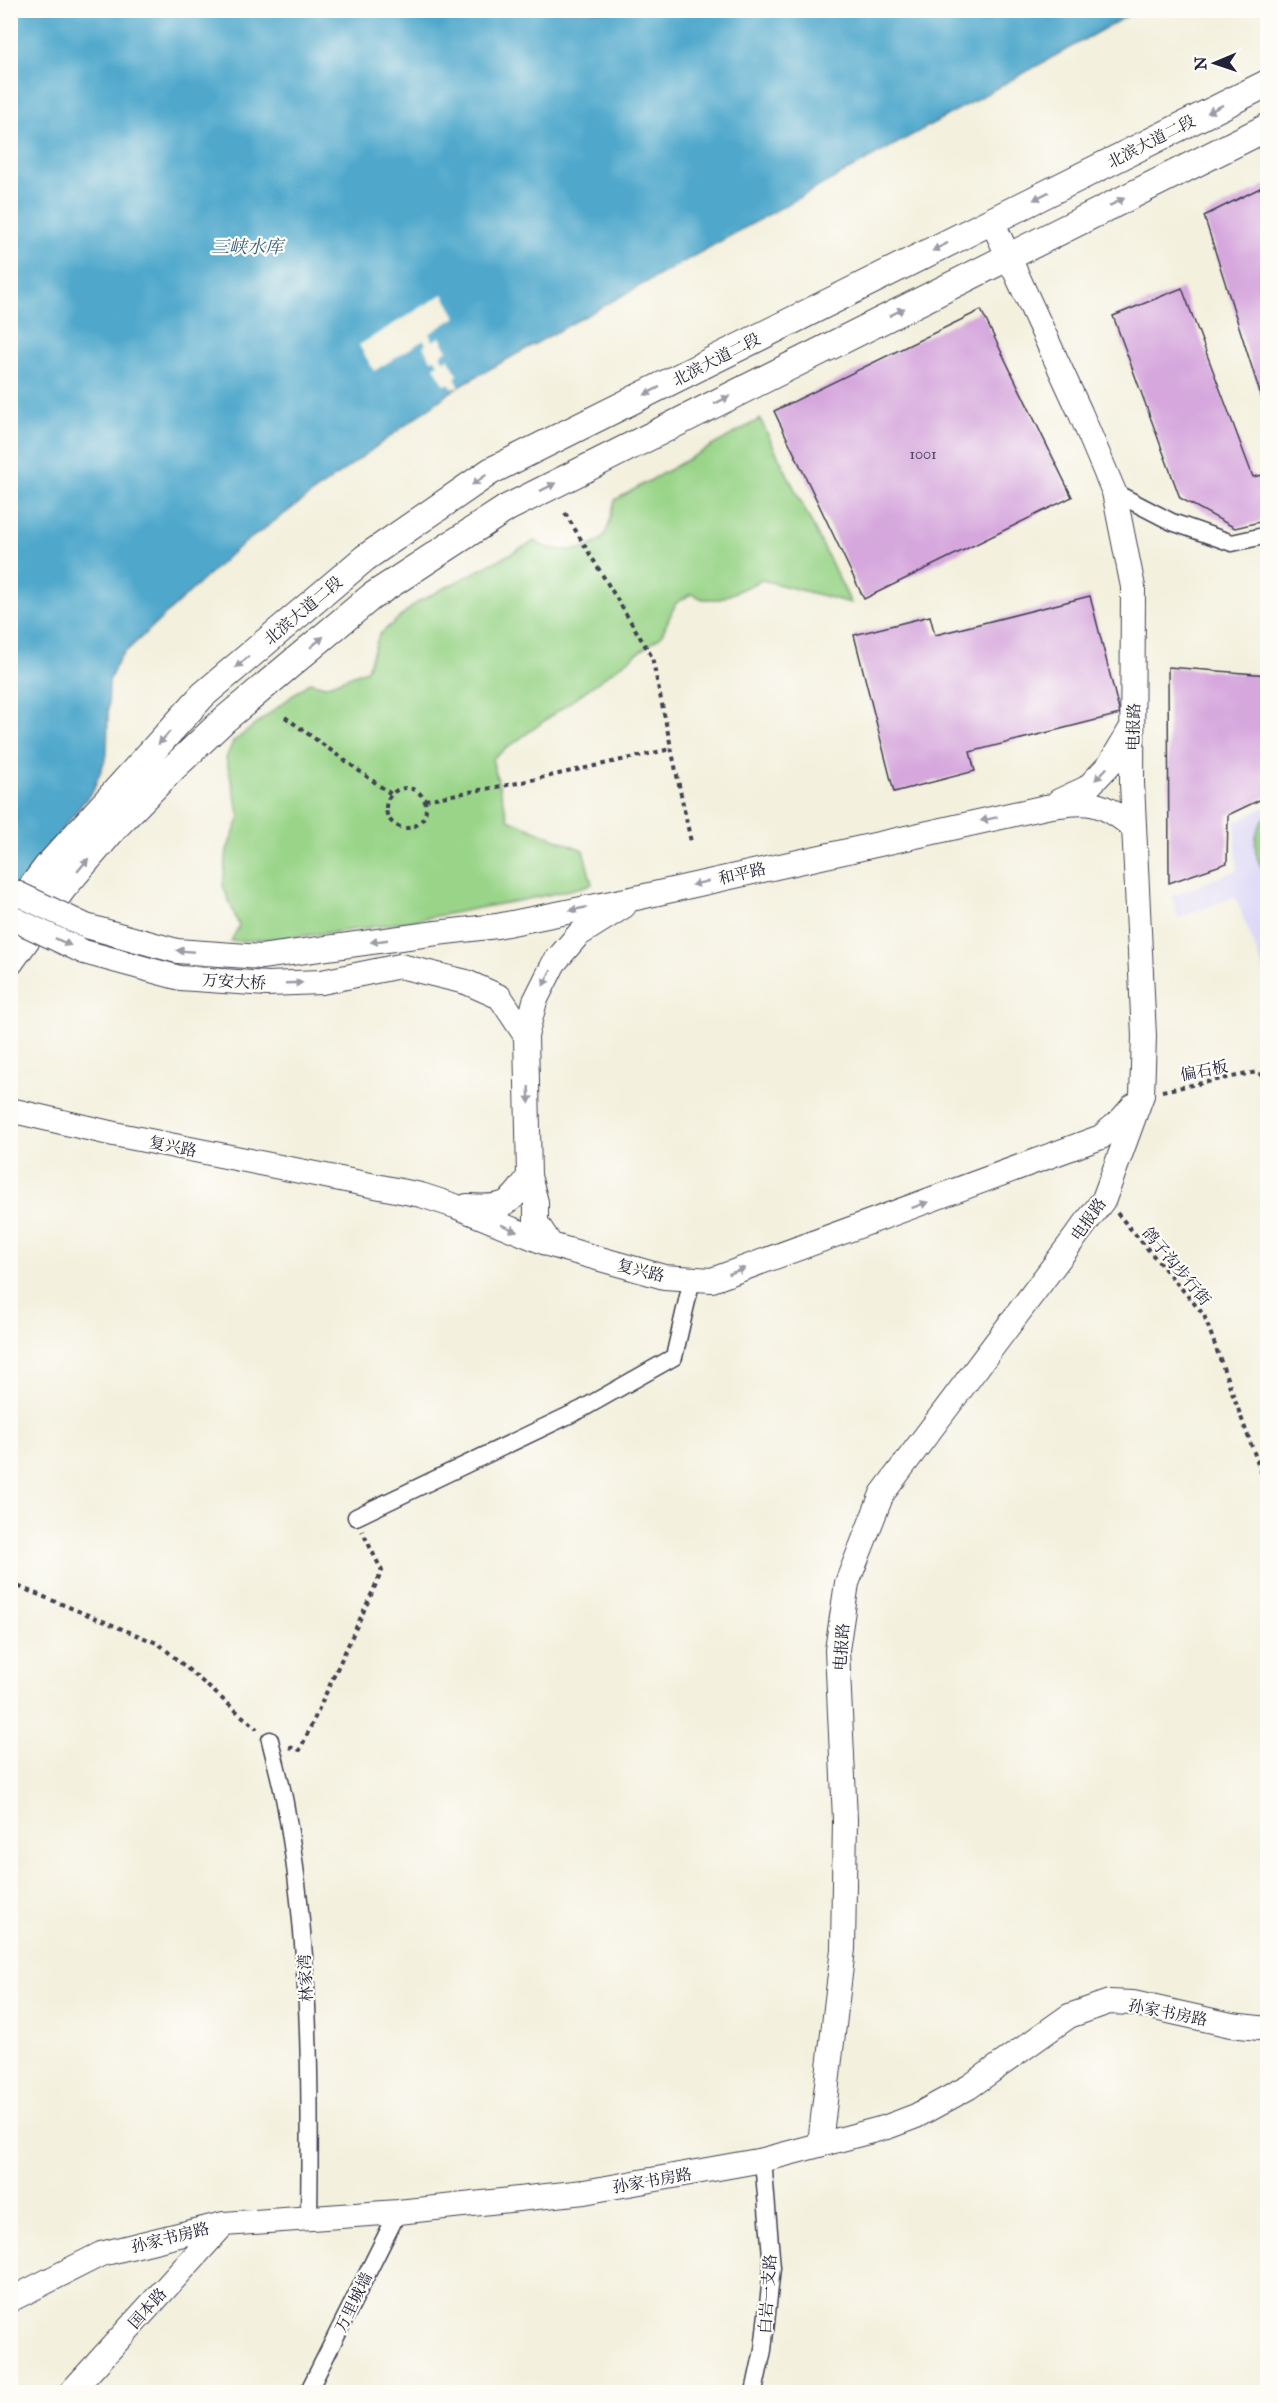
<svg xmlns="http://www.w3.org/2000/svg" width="1278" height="2403" viewBox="0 0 1278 2403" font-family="'IM FELL Great Primer','Noto Serif SC',serif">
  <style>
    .built { fill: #dbd6f7 }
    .green { fill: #99d488; stroke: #5e7b62; stroke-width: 1.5 }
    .water { fill: #4fa8cc; stroke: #386584; stroke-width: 1.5 }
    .pier { fill: #f3f0dd }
    .building { fill: #d6a7dd }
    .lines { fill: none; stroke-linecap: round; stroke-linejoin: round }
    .street-casing { stroke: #414153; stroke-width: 19 }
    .secondary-casing { stroke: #414153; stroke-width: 26 }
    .primary-casing { stroke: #414153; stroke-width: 29 }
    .path { stroke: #414153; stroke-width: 4; stroke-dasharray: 4.5 4.5; stroke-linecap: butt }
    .street { stroke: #fff; stroke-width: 16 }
    .secondary { stroke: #fff; stroke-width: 24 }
    .primary { stroke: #fff; stroke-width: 27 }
    .secondary-bridge-casing { stroke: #414153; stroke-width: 26; stroke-linecap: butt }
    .secondary-bridge { stroke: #fff; stroke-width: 24 }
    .oneway { fill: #9c9ca7 }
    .labels { text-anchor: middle; stroke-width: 4.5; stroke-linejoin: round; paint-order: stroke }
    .number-label { font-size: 14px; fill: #4f4364 }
    .street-label { font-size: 16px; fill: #22223b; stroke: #fdfcf7 }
    .water-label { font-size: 18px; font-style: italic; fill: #365e7c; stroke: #fdfcf7 }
  </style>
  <rect width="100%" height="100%" fill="#fdfcf7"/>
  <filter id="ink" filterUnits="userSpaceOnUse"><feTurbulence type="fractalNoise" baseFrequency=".0167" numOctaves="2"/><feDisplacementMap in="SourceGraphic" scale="12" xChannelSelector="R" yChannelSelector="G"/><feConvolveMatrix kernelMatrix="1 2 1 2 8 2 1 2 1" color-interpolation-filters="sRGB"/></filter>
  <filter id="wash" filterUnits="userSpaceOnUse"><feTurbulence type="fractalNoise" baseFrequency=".008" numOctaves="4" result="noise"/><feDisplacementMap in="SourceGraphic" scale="24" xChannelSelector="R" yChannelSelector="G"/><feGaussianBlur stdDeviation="1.35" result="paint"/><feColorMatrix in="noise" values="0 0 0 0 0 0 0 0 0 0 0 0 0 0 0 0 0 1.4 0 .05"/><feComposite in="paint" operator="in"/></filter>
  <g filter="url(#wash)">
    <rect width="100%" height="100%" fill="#f3f0dd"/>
    <!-- built -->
    <path class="built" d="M1267 806V978L1235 897 1178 918 1172 896 1237 870 1235 822Z"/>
    <!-- green -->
    <path class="green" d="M760 419 851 603 762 580 720 599H703L691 594 676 603 661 636 492 759 508 819 583 850 592 884C558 894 524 900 489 906 403 923 319 938 231 941L239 926 223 886 227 850 240 817 226 758 233 742 310 682 325 686 367 670 379 635 418 602 535 541C549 554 591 554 604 536 610 527 612 510 615 500Z
      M1267 815V874C1251 857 1252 831 1267 815Z"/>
    <!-- water -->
    <path class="water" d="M11 11H1136L459 386 235 550 120 657 109 681 107 755 93 790 11 895Z"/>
    <!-- pier -->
    <path class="pier" d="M443 294 456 317 429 334 433 341 440 337 447 350 440 355 444 361 448 358 458 375 455 378 459 386 453 389 449 383 445 385 434 367 438 364 435 359 431 360 423 346 426 344 424 340 374 371 359 345Z"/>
    <g id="blocks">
      <!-- building -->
      <path class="building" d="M1268 184V415H1267L1204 216Z
        M1182 288 1253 477 1268 474V520L1235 528 1180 498 1113 316Z
        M981 310 1072 497 864 599 774 411Z
        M1090 596 1120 714 970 752 975 771 894 792 854 635 930 616 935 635Z
        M1168 667 1268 675V796L1228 815 1227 863 1169 883Z"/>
    </g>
  </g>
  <g filter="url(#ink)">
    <use href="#blocks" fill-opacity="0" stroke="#414153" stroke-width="1.5"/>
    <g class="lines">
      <!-- street casing -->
      <g class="street-casing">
        <path id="street" d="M1114 492 1172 522 1232 543 1268 535
          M356 1517 582 1409 674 1357 692 1279
          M270 1740C275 1761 281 1782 285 1803 310 1939 311 2079 309 2218
          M308 2392 398 2212
          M754 2392 763 2350 772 2268 763 2160"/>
      </g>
      <!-- secondary casing -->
      <g class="secondary-casing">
        <path id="secondary" d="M1059 801 1087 788 1110 764 1132 727
          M437 933 497 926 636 898 1046 807C1089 801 1099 799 1134 828
          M466 982 500 997 526 1036
          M10 1110 114 1134 421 1195 455 1206 551 1245 664 1277 712 1280 1101 1137 1120 1121 1133 1106
          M467 1206C504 1208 509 1207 529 1176
          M551 1245 536 1222V1202L529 1176 526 1036 535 1001 554 963 578 935 624 906
          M820 2143 843 1949 845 1819 837 1650 847 1583 882 1494 1104 1199 1142 1095 1144 1036 1132 783 1133 587 1114 492 1080 412 992 221
          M10 2300 101 2254 224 2224 398 2212 584 2192 763 2160 887 2127 916 2116 969 2087 1069 2016 1109 2002 1133 2003 1231 2025 1268 2029
          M71 2392 224 2224"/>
      </g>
      <!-- primary casing -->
      <g class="primary-casing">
        <path id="primary" d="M11 915 47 867 203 695 365 558 491 471 1268 83
          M10 962 63 888 116 826 171 770 224 720 371 597 507 508 1268 127"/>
      </g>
      <!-- path -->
      <path class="path" d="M565 513 652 657 691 842
        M285 717 391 794
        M386 808a20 20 0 1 1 40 0a20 20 0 1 1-40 0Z
        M425 800 518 783 671 749
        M1162 1091 1257 1072 1268 1080
        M1117 1213 1204 1315 1268 1491
        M10 1583 159 1644 257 1729
        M289 1747 300 1750 382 1571 362 1531"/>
      <!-- street -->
      <use href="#street" class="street"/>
      <!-- secondary -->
      <use href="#secondary" class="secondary"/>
      <!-- primary -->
      <use href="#primary" class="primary"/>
      <!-- secondary-bridge casing -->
      <g class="secondary-bridge-casing">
        <path id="secondary-bridge" d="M10 890 86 926 177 951 261 957 437 933
          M10 917 84 952 180 978 267 984 322 982 400 966 466 982"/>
      </g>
      <!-- secondary-bridge -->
      <use href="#secondary-bridge" class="secondary-bridge"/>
    </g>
    <!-- one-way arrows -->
    <defs><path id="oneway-solid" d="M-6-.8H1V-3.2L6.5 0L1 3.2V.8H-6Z" transform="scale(1.5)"/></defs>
    <g class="oneway">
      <use href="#oneway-solid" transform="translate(1215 109) rotate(153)"/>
      <use href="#oneway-solid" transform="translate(1041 196) rotate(153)"/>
      <use href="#oneway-solid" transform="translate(1117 202) rotate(-27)"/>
      <use href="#oneway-solid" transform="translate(940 247) rotate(153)"/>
      <use href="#oneway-solid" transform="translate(897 312) rotate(-27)"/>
      <use href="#oneway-solid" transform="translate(652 391) rotate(153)"/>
      <use href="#oneway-solid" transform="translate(722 400) rotate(-27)"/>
      <use href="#oneway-solid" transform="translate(479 480) rotate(145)"/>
      <use href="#oneway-solid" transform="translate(548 487) rotate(-27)"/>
      <use href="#oneway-solid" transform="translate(317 642) rotate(-40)"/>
      <use href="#oneway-solid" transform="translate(242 662) rotate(140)"/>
      <use href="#oneway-solid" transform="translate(164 738) rotate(132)"/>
      <use href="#oneway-solid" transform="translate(1101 774) rotate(134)"/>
      <use href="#oneway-solid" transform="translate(989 819) rotate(168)"/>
      <use href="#oneway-solid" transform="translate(83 865) rotate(-50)"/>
      <use href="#oneway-solid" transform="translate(700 883) rotate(167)"/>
      <use href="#oneway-solid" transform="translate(578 909) rotate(169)"/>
      <use href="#oneway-solid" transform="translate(379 941) rotate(172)"/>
      <use href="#oneway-solid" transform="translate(63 942) rotate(25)"/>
      <use href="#oneway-solid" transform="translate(185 951) rotate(-175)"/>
      <use href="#oneway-solid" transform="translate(547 978) rotate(116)"/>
      <use href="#oneway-solid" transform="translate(294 983) rotate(-2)"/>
      <use href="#oneway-solid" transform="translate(529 1095) rotate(88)"/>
      <use href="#oneway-solid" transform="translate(920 1205) rotate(-20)"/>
      <use href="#oneway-solid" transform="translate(509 1228) rotate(23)"/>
      <use href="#oneway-solid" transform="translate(737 1271) rotate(-20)"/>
    </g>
  </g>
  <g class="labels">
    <!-- number labels -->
    <g class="number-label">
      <text x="923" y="459">1001</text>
    </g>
    <!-- street labels -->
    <g class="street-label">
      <text transform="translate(1151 141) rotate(-27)" y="6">北滨大道二段</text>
      <text transform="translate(716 359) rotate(-27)" y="6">北滨大道二段</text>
      <text transform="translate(303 610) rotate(-40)" y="6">北滨大道二段</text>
      <text transform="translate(1133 727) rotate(-89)" y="6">电报路</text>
      <text transform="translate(742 873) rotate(-13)" y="6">和平路</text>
      <text transform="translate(234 981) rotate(3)" y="6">万安大桥</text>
      <text transform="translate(1204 1070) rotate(-11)" y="6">偏石板</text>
      <text transform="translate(173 1146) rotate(11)" y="6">复兴路</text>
      <text transform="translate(1088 1219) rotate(-55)" y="6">电报路</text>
      <text transform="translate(1177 1266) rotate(50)" y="6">鸽子沟步行街</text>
      <text transform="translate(641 1270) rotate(14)" y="6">复兴路</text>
      <text transform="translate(841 1647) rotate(-86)" y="6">电报路</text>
      <text transform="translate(305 1978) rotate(-93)" y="6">林家湾</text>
      <text transform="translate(1168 2012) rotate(11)" y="6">孙家书房路</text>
      <text transform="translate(652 2180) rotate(-10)" y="6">孙家书房路</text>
      <text transform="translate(170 2237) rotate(-14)" y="6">孙家书房路</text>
      <text transform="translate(767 2294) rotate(-86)" y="6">白岩一支路</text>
      <text transform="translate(353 2302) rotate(-64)" y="6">万里城墙</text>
      <text transform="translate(147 2308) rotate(-48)" y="6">国本路</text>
    </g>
    <!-- water labels -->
    <g class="water-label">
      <text x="247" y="253">三峡水库</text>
    </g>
  </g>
  <!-- margin -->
  <rect width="1278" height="2403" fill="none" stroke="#fdfcf7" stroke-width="36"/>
  <!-- north arrow -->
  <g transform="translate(1215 63) rotate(268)" stroke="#fdfcf7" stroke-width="4.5" paint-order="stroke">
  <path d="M0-4.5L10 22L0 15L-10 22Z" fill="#22223b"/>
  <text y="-9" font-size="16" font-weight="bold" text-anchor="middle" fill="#22223b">N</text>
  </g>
</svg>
